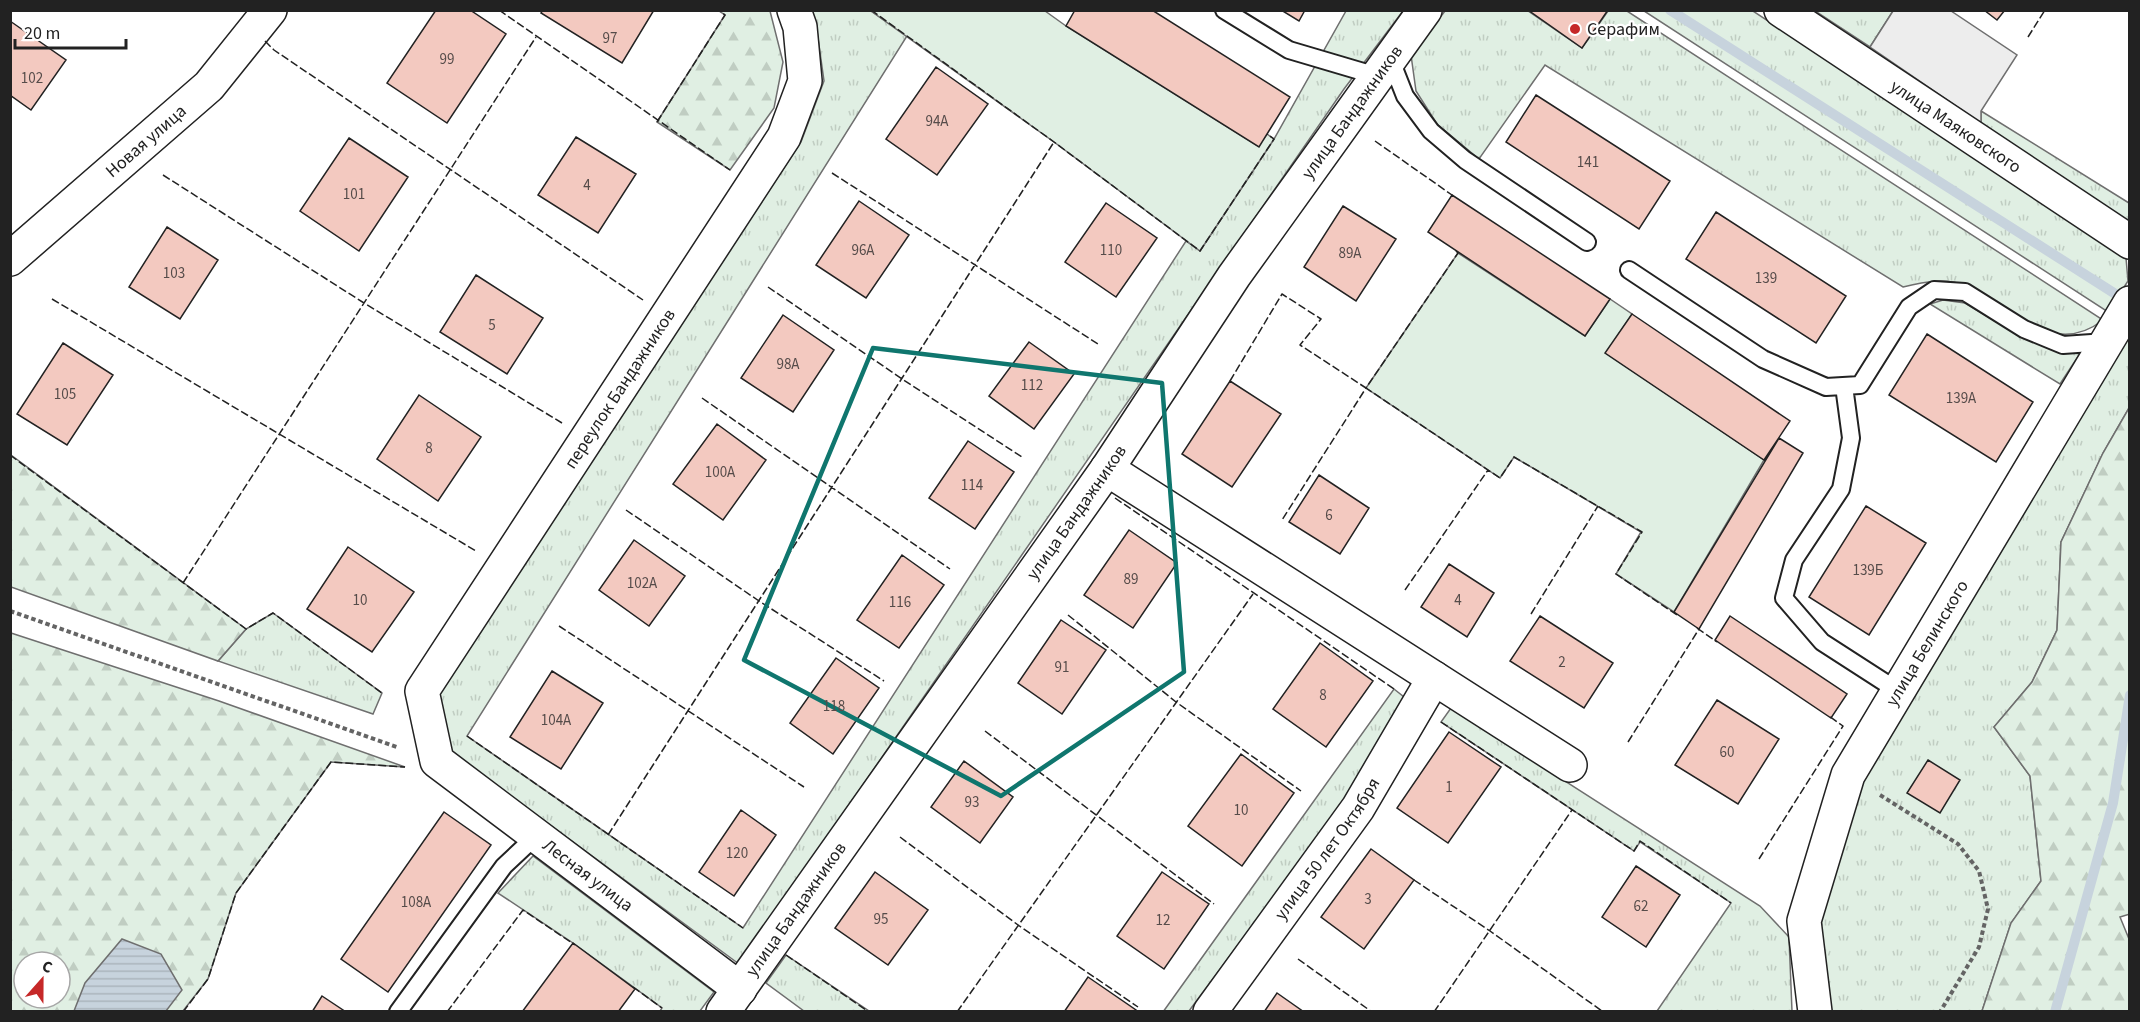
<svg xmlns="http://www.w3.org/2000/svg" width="2140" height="1022" viewBox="0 0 2140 1022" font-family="'Source Sans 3',sans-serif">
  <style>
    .grass { fill: url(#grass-tufts); stroke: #6f6f6f; stroke-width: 1.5 }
    .forest { fill: url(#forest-firs); stroke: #6f6f6f; stroke-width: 1.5; fill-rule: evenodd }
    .garden { fill: #e0efe3; stroke: #6f6f6f; stroke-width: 1.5 }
    .parking { fill: #ededed; stroke: #6f6f6f; stroke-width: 1.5 }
    .water { fill: url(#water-rules); stroke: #6f6f6f; stroke-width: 1.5 }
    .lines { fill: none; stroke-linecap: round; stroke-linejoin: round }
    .stream { stroke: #c7d3dd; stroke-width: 10 }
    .building { fill: #f3c9c0; stroke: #222; stroke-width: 1.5 }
    .service-casing { stroke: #222; stroke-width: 20 }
    .minor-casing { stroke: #222; stroke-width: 36 }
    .secondary-casing { stroke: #222; stroke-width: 36 }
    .path { stroke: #646464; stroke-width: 4; stroke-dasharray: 4.5 3; stroke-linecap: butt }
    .service { stroke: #fff; stroke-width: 16 }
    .minor { stroke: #fff; stroke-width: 33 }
    .secondary { stroke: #fff; stroke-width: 33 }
    .fence { stroke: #222; stroke-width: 1.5; stroke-dasharray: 8 3; stroke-linecap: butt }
    .marked { fill: none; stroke: #0f766e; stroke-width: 4.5; stroke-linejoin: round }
    .poi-dot { fill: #c62828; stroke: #fff; stroke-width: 2 }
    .labels { text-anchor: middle; stroke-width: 4.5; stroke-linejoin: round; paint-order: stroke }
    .number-label { font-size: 15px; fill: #564c4a }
    .poi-label { font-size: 18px; fill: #222; stroke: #fff; text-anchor: start }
    .street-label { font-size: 18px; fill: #222; stroke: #fff }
  </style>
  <defs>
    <pattern id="grass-tufts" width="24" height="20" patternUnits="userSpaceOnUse" patternTransform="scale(1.5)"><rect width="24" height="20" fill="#e0efe3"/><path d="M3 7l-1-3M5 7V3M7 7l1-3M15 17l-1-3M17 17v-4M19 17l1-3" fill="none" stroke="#c0cdc2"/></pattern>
    <pattern id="forest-firs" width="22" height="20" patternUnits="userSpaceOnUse" patternTransform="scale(1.5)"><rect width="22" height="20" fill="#e0efe3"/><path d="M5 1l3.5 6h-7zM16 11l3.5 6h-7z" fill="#c0cdc2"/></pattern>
    <pattern id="water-rules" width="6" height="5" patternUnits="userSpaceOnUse" patternTransform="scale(1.5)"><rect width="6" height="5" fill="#c7d3dd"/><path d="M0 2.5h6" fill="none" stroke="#abb5bd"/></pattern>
  </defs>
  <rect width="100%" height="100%" fill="#fff"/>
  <!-- grass -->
  <path class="grass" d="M811 11H871L907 36 467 736 743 928 1186 241 1200 251 1274 139 1346 11H1403L1344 89 739 964 448 750 435 695 801 142 824 81 816 24Z
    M1445 11H1528L1582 48 1608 11H1627L2103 320C2052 360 2011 305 1966 286 1945 277 1924 282 1903 287L1545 65 1479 159 1437 124 1416 91 1411 55Z
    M1644 11H1753L2126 258 2128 281 2108 312Z
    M1815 11 1893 10V11L1870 47Z
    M1981 111 2129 203V222L1981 123Z
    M1943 300 1965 303 2020 336 2063 353 2081 352 2060 384 1930 304Z
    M2129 325V408L2103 453 2061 542 2057 630 2032 682 1994 727 2030 776 2041 881 2011 923 1982 1011H1827L1815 919 1856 794Z
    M273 613 382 693 373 714 218 661 246 629Z
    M1394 689 1409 701 1346 799 1189 1011 1163 1012Z
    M1451 708 1760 906 1789 937 1792 1011H1657L1731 903 1640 842 1634 851 1441 722Z
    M533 856 714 992 700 1011H660L662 1008 573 943 498 893Z
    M786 955 869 1011H804L766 983Z"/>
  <!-- forest -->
  <path class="forest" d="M719 11H770L783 62 774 108 730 170 657 122 725 15Z
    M2129 408 2130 914 2120 917 2129 939V1011H1982L2011 923 2041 881 2030 776 1994 727 2032 682 2057 630 2061 542 2103 453Z
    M11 455 246 629 218 661 11 587Z
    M11 633 219 701 405 767 331 762 236 893 208 979 183 1011 11 1012ZM24 962H60V998H24Z"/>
  <!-- garden -->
  <path class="garden" d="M871 11H1045L1066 26 1258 146 1267 134 1274 139 1200 251 1054 142Z
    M1458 253 1585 336 1610 299 1632 314 1606 353 1764 460 1674 612 1616 574 1641 532 1514 457 1500 478 1366 388Z"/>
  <!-- parking -->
  <path class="parking" d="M1893 11H1951L2017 55 1981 111V123L1870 47Z"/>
  <!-- water -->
  <path class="water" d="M122 939 161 954 182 990 166 1011H74L85 983Z"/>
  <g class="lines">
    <!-- stream -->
    <path class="stream" d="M1670 10 2128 302
      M2055 1012 2113 803 2130 695"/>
  </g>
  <!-- building -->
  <path class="building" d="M436 10H470L506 34 447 123 387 83Z
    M543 10H654L622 63 541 13Z
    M1075 10H1152L1290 97 1259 147 1066 26Z
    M1281 10H1305L1299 21Z
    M1528 10H1608L1582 48Z
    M1984 10H2005L1997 20Z
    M10 21 66 60 31 110 10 95Z
    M936 67 988 104 937 175 886 139Z
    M1536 95 1670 181 1639 229 1506 142Z
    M576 137 636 174 598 233 538 195Z
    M349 138 408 177 359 251 300 211Z
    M1452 195 1610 299 1585 336 1428 232Z
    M859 201 909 235 866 298 816 265Z
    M1106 203 1157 238 1116 297 1065 262Z
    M1343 206 1396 239 1356 301 1304 267Z
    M1716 212 1846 296 1816 343 1686 259Z
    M167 227 218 260 180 319 129 287Z
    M476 275 543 318 507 374 440 332Z
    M1632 314 1790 421 1764 460 1605 353Z
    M783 315 834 350 793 412 741 378Z
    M1927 334 2033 402 1996 462 1889 395Z
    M1029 342 1074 374 1034 429 989 396Z
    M63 343 113 375 67 445 17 414Z
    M1230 381 1281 414 1232 487 1182 454Z
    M419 395 481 437 438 501 377 459Z
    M717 424 766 460 723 520 673 484Z
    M1779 438 1803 453 1699 629 1674 612Z
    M968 441 1014 472 975 529 929 498Z
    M1319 475 1369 508 1340 554 1289 522Z
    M1866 506 1926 543 1869 635 1809 597Z
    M1129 530 1177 563 1133 628 1084 595Z
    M634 540 685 576 649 626 599 590Z
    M348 547 414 592 372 652 307 609Z
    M902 555 944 585 899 648 857 620Z
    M1449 564 1494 593 1467 637 1421 607Z
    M1540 616 1613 663 1584 708 1510 661Z
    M1730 616 1847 694 1831 718 1715 640Z
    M1061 620 1106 650 1062 714 1018 683Z
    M1320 643 1373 681 1326 747 1273 709Z
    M836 658 879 688 833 754 790 723Z
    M552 671 603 703 561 769 510 737Z
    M1717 700 1779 739 1738 804 1675 765Z
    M1449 732 1501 767 1448 843 1397 808Z
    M1241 754 1294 793 1242 866 1188 826Z
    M1928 760 1960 780 1940 813 1907 793Z
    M964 761 1013 797 980 843 931 807Z
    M741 810 776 835 734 896 699 872Z
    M444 812 491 845 388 992 341 959Z
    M1371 849 1414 880 1364 949 1321 917Z
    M1636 866 1680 895 1646 947 1602 917Z
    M875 872 928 910 888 965 835 928Z
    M1162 872 1209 904 1164 969 1117 936Z
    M573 943 635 989 618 1012H522Z
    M1088 977 1136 1010 1135 1012H1064Z
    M1277 993 1304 1012H1264Z
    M322 996 346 1012H312Z"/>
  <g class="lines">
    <!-- service casing -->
    <g class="service-casing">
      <path id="service" d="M1224 10 1289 50 1377 76
        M1390 58 1405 96 1431 131 1465 160 1587 242
        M1629 270 1763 359 1826 387 1860 385 1909 307 1934 290 1965 292 2024 329 2063 345 2106 342
        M1844 386 1851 438 1841 489 1794 560 1784 598 1822 642 1898 691
        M398 1012 504 866 536 836"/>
    </g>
    <!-- minor casing -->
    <g class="minor-casing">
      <g id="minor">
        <path id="s1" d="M10 259 209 86 270 10"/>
        <path d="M1107 469 1570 765"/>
        <path id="s2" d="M740 989 437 761 422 691 784 137 805 81 800 27 794 10"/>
        <path id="s3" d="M723 1012 1107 469 1234 276 1425 10"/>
        <path id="s4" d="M1210 1012 1358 808 1434 678"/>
        <path id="s5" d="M1815 1012 1804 921 1848 775 2130 303"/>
      </g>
    </g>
    <!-- secondary casing -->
    <g class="secondary-casing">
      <g id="secondary">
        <path id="s6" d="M1781 10 2130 242"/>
      </g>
    </g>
    <!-- path -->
    <path class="path" d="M10 611 397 747
      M10 726V740
      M1880 795 1958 844 1979 871 1988 909 1979 947 1940 1012"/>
    <!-- service -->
    <use href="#service" class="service"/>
    <!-- minor -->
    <use href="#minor" class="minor"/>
    <!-- secondary -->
    <use href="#secondary" class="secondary"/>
    <!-- fence -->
    <path class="fence" d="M499 10 730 170
      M871 10 1054 142 1200 251 1274 139 1267 134
      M2028 37 2045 10
      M265 41 274 50 643 300
      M657 122 725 15 719 10
      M1375 141 1452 195 1451 198
      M832 173 1098 344
      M163 175 364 303 562 423
      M1456 251 1458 253 1366 388 1500 478 1514 457 1642 532 1616 574 1677 615
      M768 287 902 379 1022 457
      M52 299 476 551
      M1230 381 1282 294 1321 319 1300 345 1366 388 1282 520
      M702 398 950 569
      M10 455 246 629 273 613 382 693
      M1115 498 1394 689
      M626 510 759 601 884 681
      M183 583 536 37
      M1405 590 1488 470
      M1531 614 1598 506
      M1068 615 1176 702 1301 791
      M559 626 804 787
      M1697 628 1717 642
      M1441 722 1634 851 1640 841 1731 903
      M985 731 1214 904
      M467 736 743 928
      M1628 742 1699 629
      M608 835 1054 142
      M900 837 1018 925 1138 1007
      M1759 859 1843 726 1829 716
      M1414 880 1490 931 1602 1011
      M786 955 869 1012
      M1298 959 1372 1012
      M633 987 662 1008
      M183 1012 208 979 236 893 331 762 405 767
      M447 1012 523 910 575 945
      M957 1012 1253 594
      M1434 1012 1572 810"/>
  </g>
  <!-- marked area -->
  <path class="marked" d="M873 348 1162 383 1184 672 1001 796 744 660Z"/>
  <!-- markers -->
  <circle class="poi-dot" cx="1575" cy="29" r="6"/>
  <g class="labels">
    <!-- number labels -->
    <g class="number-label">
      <text x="610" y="43">97</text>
      <text x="447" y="64">99</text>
      <text x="32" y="83">102</text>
      <text x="937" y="126">94А</text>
      <text x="1588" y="167">141</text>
      <text x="587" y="190">4</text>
      <text x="354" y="199">101</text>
      <text x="863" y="255">96А</text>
      <text x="1111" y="255">110</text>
      <text x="1350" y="258">89А</text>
      <text x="174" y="278">103</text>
      <text x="1766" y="283">139</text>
      <text x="492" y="330">5</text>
      <text x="788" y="369">98А</text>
      <text x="1032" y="390">112</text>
      <text x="65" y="399">105</text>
      <text x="1961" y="403">139А</text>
      <text x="429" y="453">8</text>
      <text x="720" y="477">100А</text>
      <text x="972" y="490">114</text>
      <text x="1329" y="520">6</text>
      <text x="1868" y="575">139Б</text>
      <text x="1131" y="584">89</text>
      <text x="642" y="588">102А</text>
      <text x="360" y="605">10</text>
      <text x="1458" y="605">4</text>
      <text x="900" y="607">116</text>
      <text x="1562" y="667">2</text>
      <text x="1062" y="672">91</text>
      <text x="1323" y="700">8</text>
      <text x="834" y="711">118</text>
      <text x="556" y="725">104А</text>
      <text x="1727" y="757">60</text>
      <text x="1449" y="792">1</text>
      <text x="972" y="807">93</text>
      <text x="1241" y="815">10</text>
      <text x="737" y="858">120</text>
      <text x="1368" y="904">3</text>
      <text x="416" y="907">108А</text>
      <text x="1641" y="911">62</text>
      <text x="881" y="924">95</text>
      <text x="1163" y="925">12</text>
    </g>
    <!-- poi labels -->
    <g class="poi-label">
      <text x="1587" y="35">Серафим</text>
    </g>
    <!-- street labels -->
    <g class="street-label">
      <text dy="6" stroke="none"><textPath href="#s3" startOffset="1098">улица Бандажников</textPath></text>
      <text dy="6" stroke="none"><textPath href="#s6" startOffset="210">улица Маяковского</textPath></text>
      <text dy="6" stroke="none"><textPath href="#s1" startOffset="180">Новая улица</textPath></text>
      <text dy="6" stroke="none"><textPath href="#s2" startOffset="812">переулок Бандажников</textPath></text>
      <text dy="6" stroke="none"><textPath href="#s3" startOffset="612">улица Бандажников</textPath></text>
      <text dy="6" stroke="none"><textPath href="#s5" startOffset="398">улица Белинского</textPath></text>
      <text dy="6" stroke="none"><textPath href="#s4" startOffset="201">улица 50 лет Октября</textPath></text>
      <text transform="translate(588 875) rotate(37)" y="6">Лесная улица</text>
      <text dy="6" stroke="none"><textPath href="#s3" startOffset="126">улица Бандажников</textPath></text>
    </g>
  </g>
  <!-- border -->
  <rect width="2140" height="1022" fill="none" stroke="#222222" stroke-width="24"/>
  <!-- north arrow -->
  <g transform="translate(42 980) rotate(21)"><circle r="28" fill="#ffffff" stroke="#a7a7a7" stroke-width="1.5"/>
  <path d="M0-4.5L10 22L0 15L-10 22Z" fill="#c62828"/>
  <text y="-9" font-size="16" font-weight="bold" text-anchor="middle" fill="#222222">С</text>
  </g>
  <!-- scale -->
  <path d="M15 39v9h111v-9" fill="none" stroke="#222222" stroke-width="3"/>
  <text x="24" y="39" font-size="18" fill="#222222" stroke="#ffffff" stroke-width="4.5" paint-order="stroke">20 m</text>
</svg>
